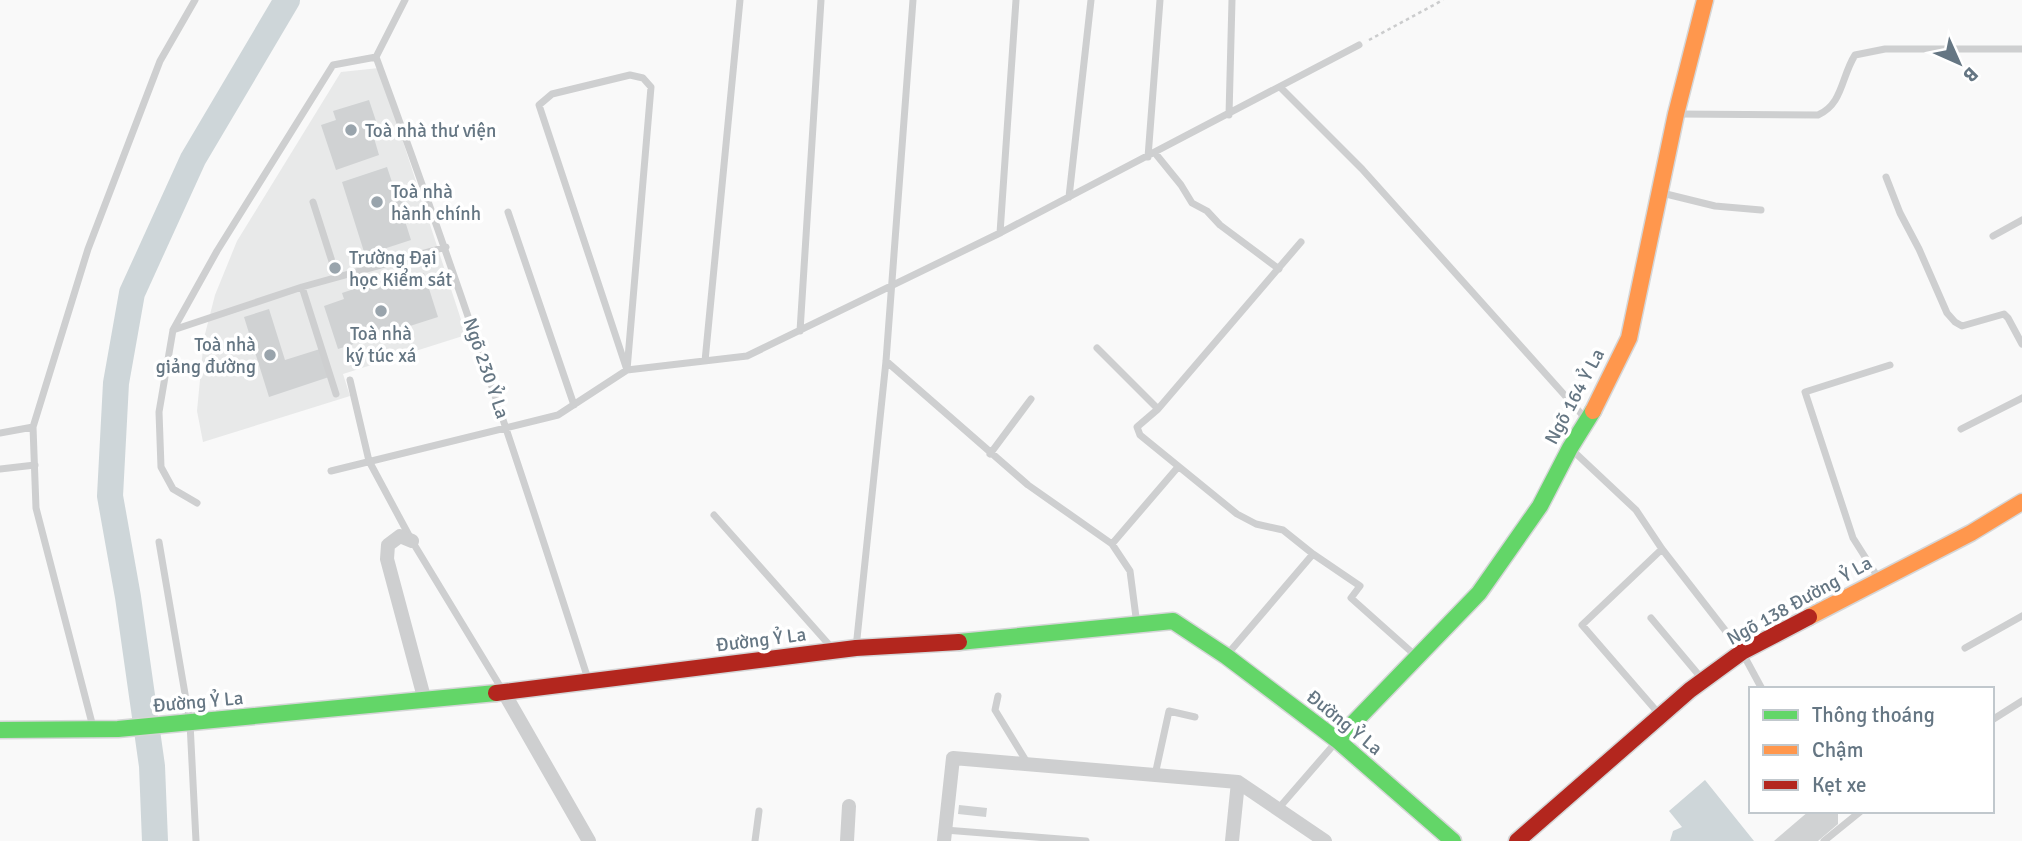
<svg xmlns="http://www.w3.org/2000/svg" width="2022" height="841" viewBox="0 0 2022 841" font-family="Signika,sans-serif">
  <style>
    .built { fill: #e8e9e9 }
    .water { fill: #ced6d9 }
    .lines { fill: none; stroke-linecap: round; stroke-linejoin: round }
    .river { stroke: #ced6d9; stroke-width: 26 }
    .building { fill: #d0d2d3 }
    .fast-casing { stroke: #d5d6d7; stroke-width: 19 }
    .slow-casing { stroke: #d5d6d7; stroke-width: 19 }
    .jam-casing { stroke: #d5d6d7; stroke-width: 19 }
    .path { stroke: #cbcccd; stroke-width: 2.5; stroke-dasharray: 3.5 3.5; stroke-linecap: butt }
    .lane { stroke: #cecfd0; stroke-width: 7 }
    .street { stroke: #cecfd0; stroke-width: 14 }
    .fast { stroke: #63d668; stroke-width: 16 }
    .slow { stroke: #ff974d; stroke-width: 16 }
    .jam { stroke: #b3261e; stroke-width: 16 }
    .poi-dot { fill: #99a4ac; stroke: #fff; stroke-width: 2.5 }
    .labels { text-anchor: middle; stroke-width: 7; stroke-linejoin: round; paint-order: stroke }
    .poi-label { font-size: 19px; fill: #657683; stroke: #fff; text-anchor: start }
    .street-label { font-size: 19px; fill: #657683; stroke: #fff }
  </style>
  <rect width="100%" height="100%" fill="#f9f9f9"/>
  <!-- built -->
  <path class="built" d="M379 68 466 335 343 374 350 396 203 442 197 411 204 338 215 295 237 241 341 72Z"/>
  <!-- water -->
  <path class="water" d="M1705 780 1754 841H1670L1673 831 1682 827 1669 811Z"/>
  <g class="lines">
    <!-- river -->
    <path class="river" d="M155 841 152 766 128 597 110 496 116 383 132 293 193 159 287 0"/>
  </g>
  <!-- building -->
  <path class="building" d="M369 100 381 136 374 138 379 155 336 170 321 125 336 120 333 111Z
    M387 167 393 185 399 183 411 220 405 221 411 240 365 255 342 182Z
    M424 273 438 317 338 349 324 306 344 299 342 293 396 275 398 281Z
    M269 309 285 360 320 349 329 377 269 397 244 317Z
    M959 805 987 808 986 817 958 814Z
    M1809 811H1838V824L1818 841H1774Z"/>
  <g class="lines">
    <!-- fast casing -->
    <g class="fast-casing">
      <path id="fast" d="M959 642 1173 621 1226 656 1337 740 1453 841
        M0 730 118 729 496 693
        M1337 740 1479 593 1540 506 1570 448 1593 411"/>
    </g>
    <!-- slow casing -->
    <g class="slow-casing">
      <path id="slow" d="M1593 411 1629 338 1676 114 1705 0
        M1809 617 1971 533 2022 502"/>
    </g>
    <!-- jam casing -->
    <g class="jam-casing">
      <path id="jam" d="M496 693 856 648 959 642
        M1517 841 1690 690 1742 652 1809 617"/>
    </g>
    <!-- path -->
    <path class="path" d="M1369 40 1443 0"/>
    <!-- lane -->
    <path class="lane" d="M376 57C452 263 521 470 588 679
      M376 57 405 0
      M630 75 643 78 651 87 627 370 539 105 552 94Z
      M1281 88 1362 169 1586 419
      M1676 114 1818 115C1843 104 1841 77 1855 55L1885 49H2022
      M1229 115 1232 0
      M1155 153 1181 185 1192 203 1207 211 1220 225 1279 269
      M1148 157 1160 0
      M1886 177 1900 213 1919 249 1947 313 1955 322 1962 326 2004 314 2008 318 2022 344
      M1662 193 1715 206 1761 210
      M1069 197 1091 0
      M313 202 337 277
      M508 212 574 405
      M1000 233 1016 0
      M1993 236 2022 220
      M1301 242 1158 409 1137 427 1140 435 1237 514 1256 524 1283 530 1313 554
      M302 287 336 394
      M173 330 302 287 446 247
      M800 331 821 0
      M1097 348 1158 409
      M705 361 740 0
      M886 361 1028 485 1112 544 1130 571 1137 625
      M350 380 369 461 412 541 503 691
      M1961 429 2022 398
      M0 433 33 427
      M1570 448 1636 510 1662 549 1742 652 1762 689
      M990 454 1031 399
      M0 469 35 465
      M331 471 558 415 627 370 747 356 1000 233 1359 45
      M197 503 173 489 161 467 159 412 173 330 217 251 333 65 376 57
      M714 515 832 648
      M159 542 190 723 196 841
      M1112 544 1178 467
      M1879 579 1853 538 1805 392 1890 365
      M1651 618 1703 680
      M856 648 886 361 913 0
      M1965 648 2022 616
      M1226 656 1313 554 1360 586 1351 598 1416 656
      M998 696 995 710 1028 764
      M1660 715 1582 625 1662 549
      M1992 720 2022 701
      M93 727 36 508 33 427 88 249 160 61 195 0
      M1155 775 1169 711 1195 717
      M1278 809 1337 741
      M945 830 1086 841
      M755 841 759 811
      M1824 841 1861 811"/>
    <!-- street -->
    <path class="street" d="M412 541 400 536 388 545 387 559 425 701
      M503 691 589 841
      M847 841 849 806
      M944 841 953 758 1238 782 1325 841
      M1232 841 1238 782"/>
    <!-- fast -->
    <use href="#fast" class="fast"/>
    <!-- slow -->
    <use href="#slow" class="slow"/>
    <!-- jam -->
    <use href="#jam" class="jam"/>
  </g>
  <!-- markers -->
  <g class="poi-dot">
    <circle cx="351" cy="130" r="7"/>
    <circle cx="377" cy="202" r="7"/>
    <circle cx="335" cy="268" r="7"/>
    <circle cx="381" cy="311" r="7"/>
    <circle cx="270" cy="355" r="7"/>
  </g>
  <g class="labels">
    <!-- poi labels -->
    <g class="poi-label">
      <text x="365" y="137">Toà nhà thư viện</text>
      <text x="391" y="198">Toà nhà<tspan x="391" dy="22">hành chính</tspan></text>
      <text x="349" y="264">Trường Đại<tspan x="349" dy="22">học Kiểm sát</tspan></text>
      <text x="381" y="340" text-anchor="middle">Toà nhà<tspan x="381" dy="22">ký túc xá</tspan></text>
      <text x="256" y="351" text-anchor="end">Toà nhà<tspan x="256" dy="22">giảng đường</tspan></text>
    </g>
    <!-- street labels -->
    <g class="street-label">
      <text transform="translate(487 368) rotate(71)" y="7">Ngõ 230 Ỷ La</text>
      <text transform="translate(1574 396) rotate(-62)" y="7">Ngõ 164 Ỷ La</text>
      <text transform="translate(1799 600) rotate(-29)" y="7">Ngõ 138 Đường Ỷ La</text>
      <text transform="translate(761 639) rotate(-7)" y="7">Đường Ỷ La</text>
      <text transform="translate(198 701) rotate(-5)" y="7">Đường Ỷ La</text>
      <text transform="translate(1345 722) rotate(39)" y="7">Đường Ỷ La</text>
    </g>
  </g>
  <!-- legend -->
  <rect x="1749" y="687" width="245" height="126" fill="#ffffff" stroke="#c1c8cd" stroke-width="2"/>
  <rect x="1763" y="710" width="35" height="10" fill="#63d668" stroke="#c1c8cd" stroke-width="2"/>
  <text x="1812" y="722" font-size="21" fill="#657683">Thông thoáng</text>
  <rect x="1763" y="745" width="35" height="10" fill="#ff974d" stroke="#c1c8cd" stroke-width="2"/>
  <text x="1812" y="757" font-size="21" fill="#657683">Chậm</text>
  <rect x="1763" y="780" width="35" height="10" fill="#b3261e" stroke="#c1c8cd" stroke-width="2"/>
  <text x="1812" y="792" font-size="21" fill="#657683">Kẹt xe</text>
  <!-- north arrow -->
  <g transform="translate(1959 63) rotate(135)" stroke="#ffffff" stroke-width="5" paint-order="stroke">
  <path d="M0-5L12 26L0 18L-12 26Z" fill="#657683"/>
  <text y="-10" font-size="19" font-weight="bold" text-anchor="middle" fill="#657683">B</text>
  </g>
</svg>
